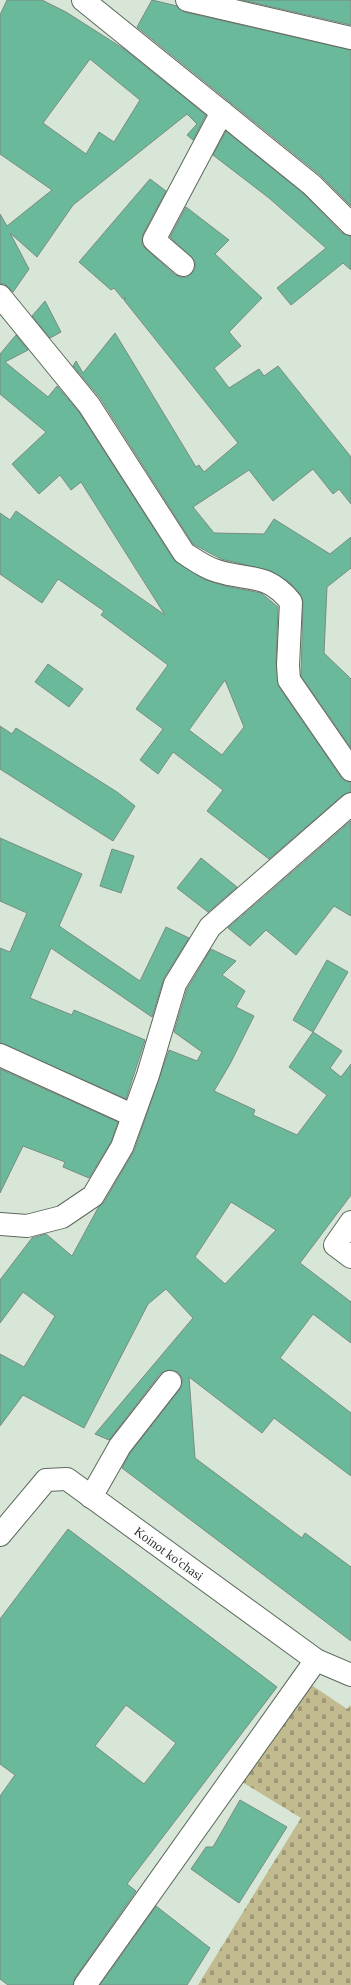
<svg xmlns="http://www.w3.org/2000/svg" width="351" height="1985" viewBox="0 0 351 1985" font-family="Georgia,serif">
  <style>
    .cemetery { fill: url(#cemetery-stones) }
    .building { fill: #6bb99b; stroke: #788c83; fill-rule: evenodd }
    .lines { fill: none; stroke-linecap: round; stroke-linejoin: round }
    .minor-casing { stroke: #5c695c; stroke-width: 24 }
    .minor { stroke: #fff; stroke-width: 22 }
    .labels { text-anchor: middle; stroke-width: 4; stroke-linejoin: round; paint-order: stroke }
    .street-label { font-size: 13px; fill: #2a2f29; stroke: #d7e6d6 }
  </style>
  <defs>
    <pattern id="cemetery-stones" width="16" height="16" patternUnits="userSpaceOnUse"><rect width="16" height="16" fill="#c2bb90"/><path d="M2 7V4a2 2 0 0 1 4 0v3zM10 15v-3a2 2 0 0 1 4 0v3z" fill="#9e9876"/></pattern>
  </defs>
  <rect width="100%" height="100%" fill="#d7e6d6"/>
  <!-- cemetery -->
  <path class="cemetery" d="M307 1682 347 1709 351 1705V1985H198L301 1818 237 1779Z"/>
  <!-- building -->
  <path class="building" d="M7 0H42L66 12 124 49 206 115 193 140 187 135 197 124 187 114 73 205 37 257 10 233 29 269 13 292 5 284H0V214L7 226 52 190 0 154V15ZM90 59 140 100 114 142 99 132 86 154 43 123Z
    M152 0 177 6 184 12 351 50V206L320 175 137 27Z
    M242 0H351V25Z
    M226 131 304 194 342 233 351 236V270L343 263 291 305 277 288 326 248 269 198 213 155Z
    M150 179 166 191 143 234 142 245 146 249 175 275 181 277H187L192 273 195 268V261L170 237 186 207 229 240 215 254 262 298 229 332 241 346 214 368 229 388 259 369 264 376 278 366 351 457V504L339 489 333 494 313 469 273 501 249 470 193 507 214 533 264 534 274 519 330 554 351 537V568L327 587 324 653 351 679V748L301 676 303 603 300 594 290 583 271 571 221 559 193 544 100 398 73 366 76 361 83 373 115 333 196 467 199 465 204 472 238 443 124 300 126 298 123 299 114 288 111 290 79 262Z
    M45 301 61 332 50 338 32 316Z
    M16 335 28 350 5 362 48 397 57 386 79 412 174 560 203 579 225 586 261 593 278 607 276 664 279 687 341 777 345 781 351 782V792L343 795 269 859 207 811 223 790 173 752 158 774 140 760 163 729 136 709 168 665 101 615 104 611 58 579 42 603 0 574V513L10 520 16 511 165 615 81 482 71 490 60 475 39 494 12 464 46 432 0 394V354ZM225 680 244 727 222 755 189 730Z
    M48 664 83 689 69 707 35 682Z
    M0 726 12 734 16 728 117 792 135 806 113 841 0 769Z
    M351 821V916L334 906 296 955 266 930 250 946 228 928Z
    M0 838 82 874 59 926 140 981 166 927 189 938 164 978 152 1017 51 948 30 998 72 1015 74 1010 145 1040 126 1099 0 1043V948L10 952 27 913 0 901Z
    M112 849 134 856 121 893 100 886Z
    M201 858 237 887 208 912 177 888Z
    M211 949 236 961 222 975 245 991 236 1007 254 1016 230 1064 214 1091 255 1110 253 1115 297 1135 327 1095 289 1067 313 1032 342 1051 330 1068 341 1077 351 1064V1195L300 1263 351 1302V1343L313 1314 280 1358 351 1413V1476L274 1418 262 1433 189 1377 195 1458 302 1538 305 1533 351 1567V1641L122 1468 130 1453 180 1389 182 1383V1378L178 1372 171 1370 165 1371 160 1374 109 1440 95 1434 193 1318 166 1289 148 1304 84 1428 23 1395 0 1426V1354L24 1367 55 1316 23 1292 0 1323V1280L32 1238 46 1234 72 1256 98 1208 104 1202 134 1151 169 1050 197 1061 202 1052 174 1032 187 989ZM231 1202 276 1230 225 1284 195 1257Z
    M327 960 348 972 313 1032 293 1020Z
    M0 1069 118 1122 111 1142 89 1178 63 1167 65 1162 23 1146 0 1193Z
    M68 1529 277 1687 127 1884 136 1891 75 1978 73 1985H8L0 1979V1796L15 1775 0 1764V1619ZM126 1705 176 1743 144 1784 95 1746Z
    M240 1800 287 1827 239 1903 191 1869 206 1847H213Z
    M156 1906 210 1948 187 1985H100Z"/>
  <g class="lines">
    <!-- minor casing -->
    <g class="minor-casing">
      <g id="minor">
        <path d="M83 0 312 185 351 224"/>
        <path d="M187 0 351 38"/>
        <path d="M183 265 154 240 222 112"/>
        <path d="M0 296 89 405 184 553C195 560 204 567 217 571 249 581 267 572 291 602L288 665 289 680 351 770"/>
        <path d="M0 1055 132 1115"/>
        <path d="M351 1222 335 1245 351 1257"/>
        <path d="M0 1224 27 1226 62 1217 93 1196 122 1147 148 1075 175 984 210 927 351 804"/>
        <path d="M91 1497 120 1446 170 1382"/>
        <path id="s1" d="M0 1535 46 1480 67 1479 316 1660 351 1675"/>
        <path d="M85 1985 316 1660"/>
      </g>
    </g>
    <!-- minor -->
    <use href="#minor" class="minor"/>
  </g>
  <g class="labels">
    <!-- street labels -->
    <g class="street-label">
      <text dy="5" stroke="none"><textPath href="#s1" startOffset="219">Koinot ko'chasi</textPath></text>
    </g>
  </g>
</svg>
